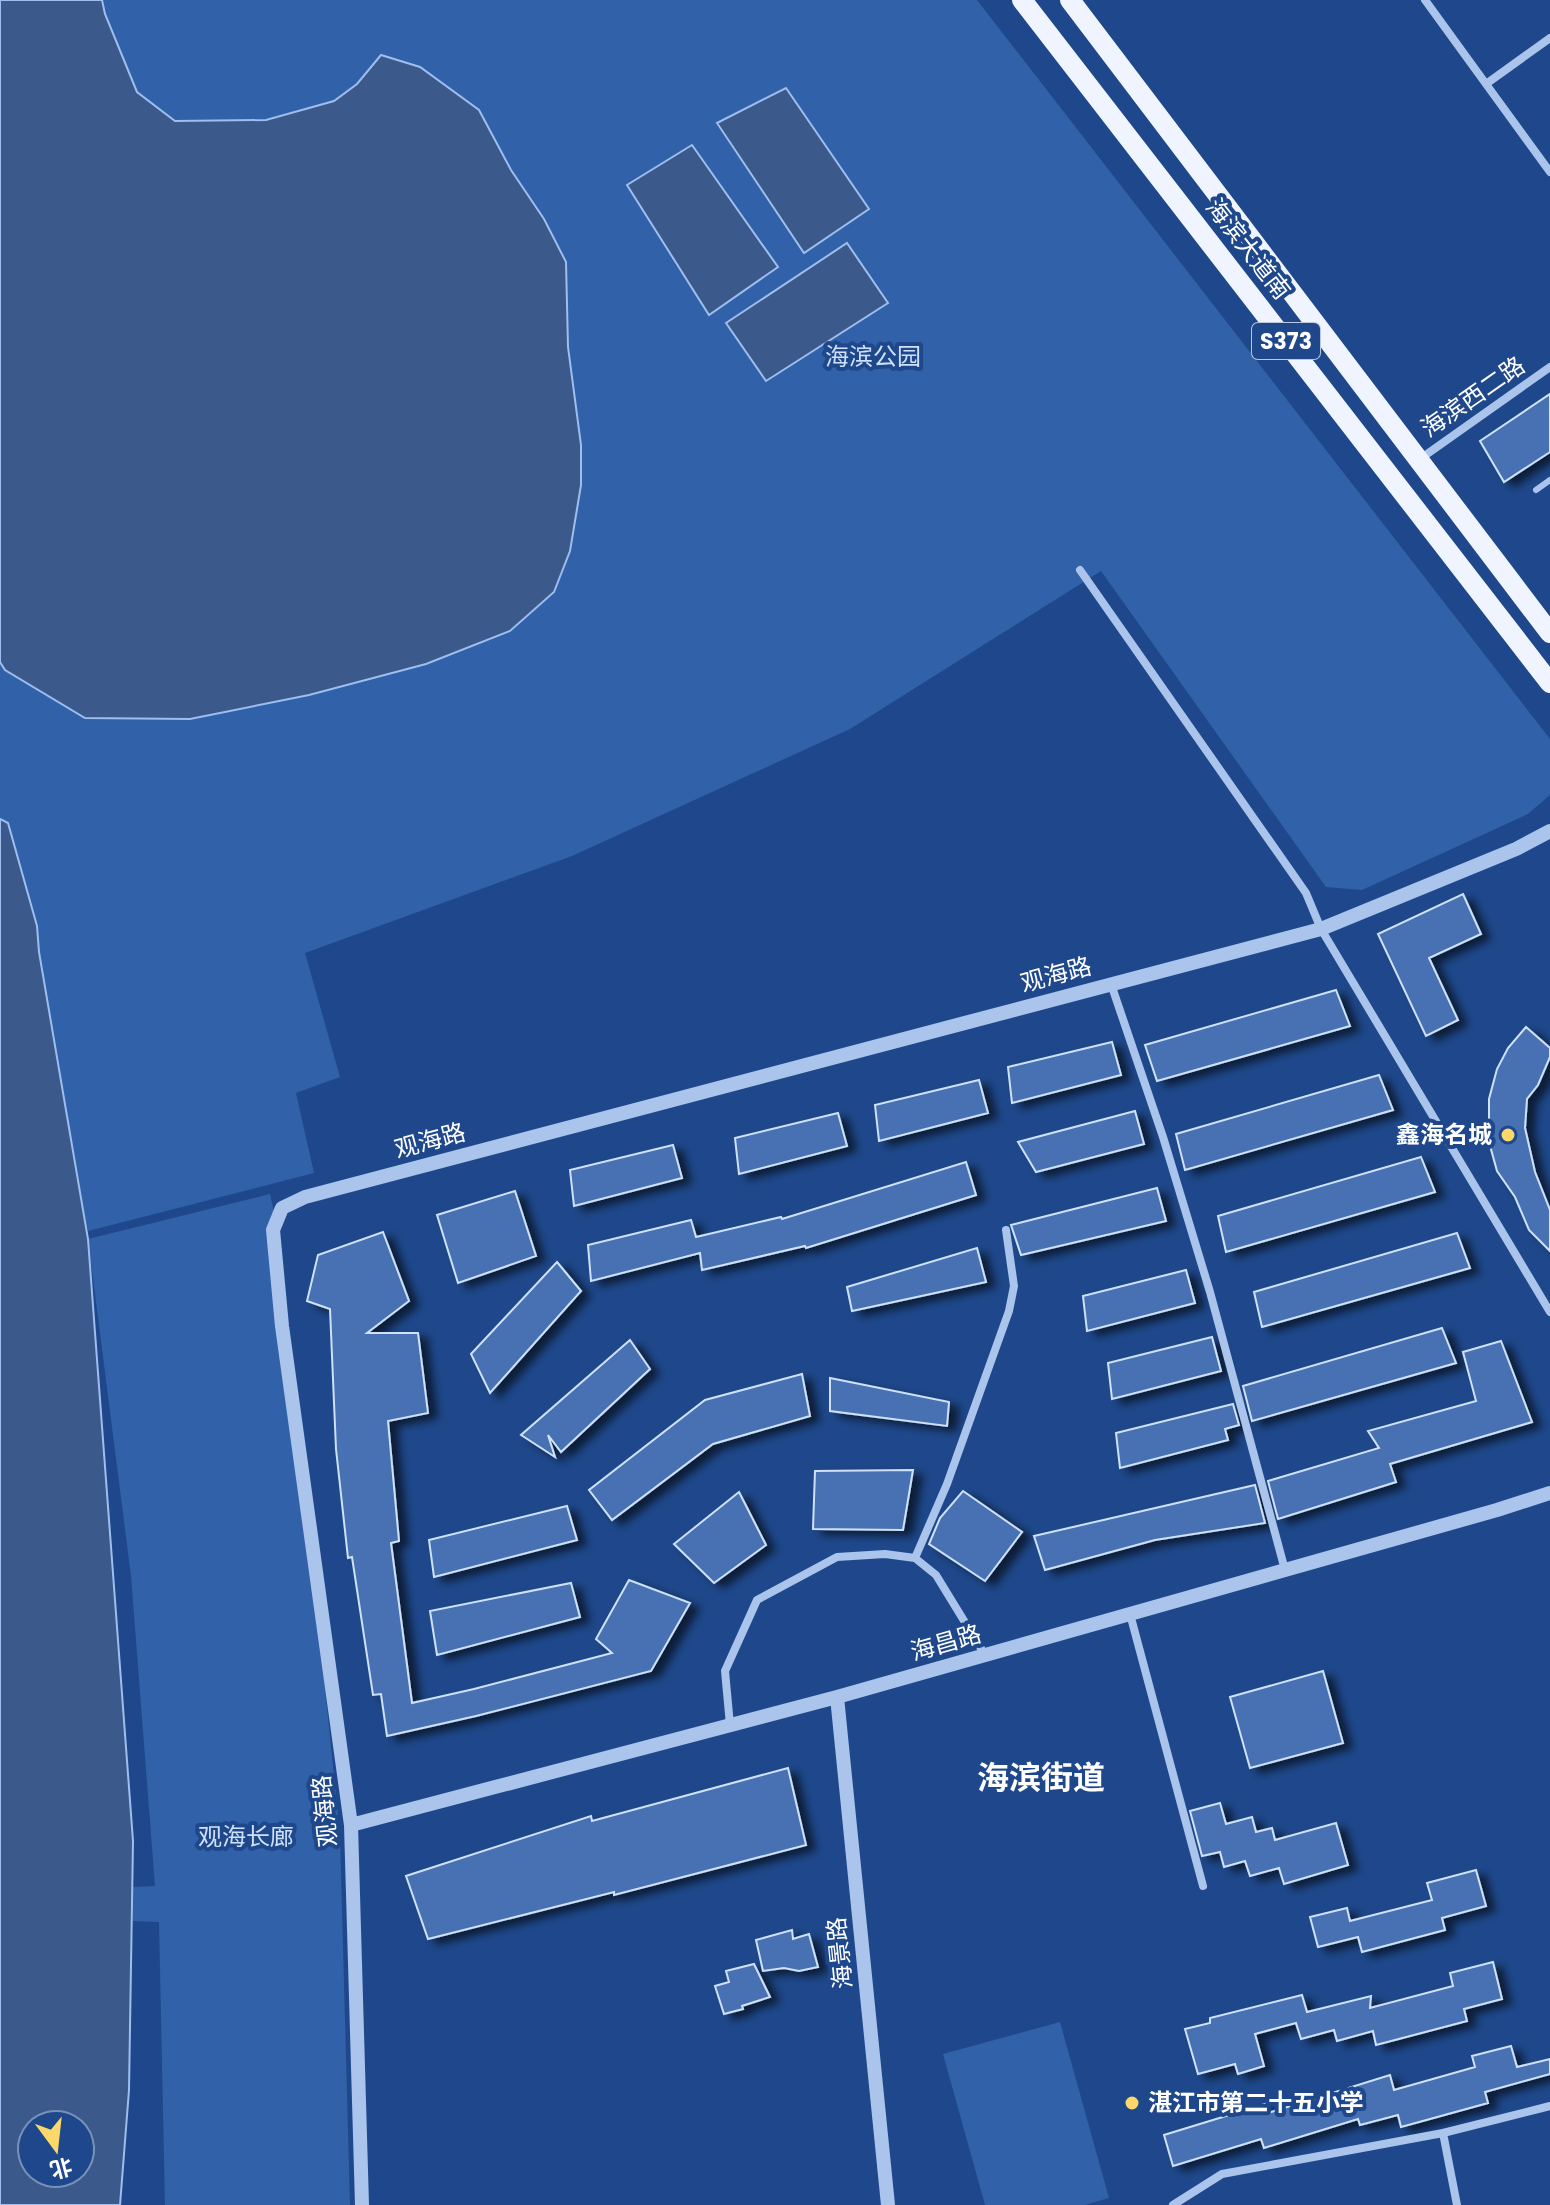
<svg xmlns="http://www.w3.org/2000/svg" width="1550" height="2205" viewBox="0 0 1550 2205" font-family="Poppins,'Noto Sans SC',sans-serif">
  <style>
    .green { fill: #3161a8 }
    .water { fill: #3b598a; stroke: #9dbeee; stroke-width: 2; fill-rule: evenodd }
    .building { fill: #4671b2; stroke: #cfe0f9; stroke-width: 2; filter: url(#shadow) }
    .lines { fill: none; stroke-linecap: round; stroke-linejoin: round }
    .service { stroke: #aac4ec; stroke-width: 6 }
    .minor { stroke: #aac4ec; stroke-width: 8 }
    .tertiary { stroke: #aac4ec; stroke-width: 14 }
    .primary { stroke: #eff4ff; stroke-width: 20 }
    .poi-dot { fill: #fbd869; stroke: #1e488b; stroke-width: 3 }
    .labels { text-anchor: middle; stroke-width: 8; stroke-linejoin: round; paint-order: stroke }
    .shield { fill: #1e488b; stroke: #bcc8dc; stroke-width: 2 }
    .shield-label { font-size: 22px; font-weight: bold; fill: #fff }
    .street-label { font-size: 24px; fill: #fff; stroke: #1e488b }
    .park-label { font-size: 24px; fill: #cfe0f9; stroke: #1e488b }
    .poi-label { font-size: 24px; font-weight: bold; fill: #fff; stroke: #1e488b; text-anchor: end }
    .district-label { font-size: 32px; font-weight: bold; fill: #fff; stroke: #1e488b }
  </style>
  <defs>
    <filter id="shadow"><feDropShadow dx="9" dy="5" stdDeviation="4" flood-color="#0009"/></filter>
  </defs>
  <rect width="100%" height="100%" fill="#1e488b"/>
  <!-- green -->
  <path class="green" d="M102 0H977L1550 739V795L1528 814 1362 890 1326 887 1101 571 850 729 572 856 305 953 340 1077 296 1093 314 1173 88 1231 0 838V662L5 670 85 718 309 695 426 664 510 631 570 551 581 485V445L568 347 566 262 544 219 511 170 382 55 357 84 334 101 266 120 175 121 137 92 105 14Z
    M270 1194 279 1235 340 1835 350 2205H165L159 1922 133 1921 132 1887 155 1886 131 1576 88 1239Z
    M1060 2022 1109 2198 1085 2205H985L943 2054Z"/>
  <!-- water -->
  <path class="water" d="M0 0H102L105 14 137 92 175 121 266 120 334 101 357 84 381 55 420 67 479 110 511 170 544 219 566 262 568 347 581 445V485L570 551 554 592 510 631 426 664 309 695 190 719 85 718 5 670 0 662Z
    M786 88 869 209 804 253 717 123Z
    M692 145 778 267 709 315 627 185Z
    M847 243 888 303 766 381 726 323Z
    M0 819 8 823 37 926 39 952 88 1239 133 1841 129 2090 120 2205H0ZM32 2125H80V2173H32Z"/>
  <!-- building -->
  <path class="building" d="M1550 394V452L1504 482 1480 441Z
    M1463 894 1481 934 1429 958 1458 1020 1426 1036 1378 934Z
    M1336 990 1350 1026 1157 1081 1145 1045Z
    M1526 1027 1550 1048V1057L1538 1085 1527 1099 1525 1128 1535 1172 1550 1210V1251L1529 1230 1515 1197 1497 1171 1489 1142V1099L1497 1069 1508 1048Z
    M1112 1042 1121 1075 1012 1103 1008 1067Z
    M1379 1075 1393 1110 1185 1170 1176 1134Z
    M979 1080 988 1113 879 1141 875 1105Z
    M1135 1111 1144 1144 1036 1172 1018 1142Z
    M838 1113 847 1146 739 1174 735 1138Z
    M673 1145 682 1178 574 1206 570 1170Z
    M1421 1157 1435 1192 1226 1252 1218 1216Z
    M966 1162 976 1195 806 1248 805 1246 702 1270 700 1253 591 1281 588 1245 691 1220 696 1237 781 1217 782 1219Z
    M1157 1188 1166 1221 1021 1255 1011 1225Z
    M515 1191 536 1256 458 1283 437 1215Z
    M383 1232 409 1301 367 1333H418L428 1413 388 1421 399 1541 391 1543 412 1703 474 1689 612 1653 596 1639 629 1580 690 1603 651 1671 476 1716 387 1736 381 1694 373 1695 352 1557 348 1558 336 1449 330 1309 307 1301 318 1255Z
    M1457 1233 1470 1268 1262 1327 1254 1292Z
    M977 1248 986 1282 852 1311 847 1287Z
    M557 1262 581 1291 490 1393 471 1354Z
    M1186 1270 1195 1303 1087 1331 1083 1296Z
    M1442 1328 1456 1363 1252 1421 1243 1386Z
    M1212 1337 1221 1371 1112 1399 1108 1363Z
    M630 1340 650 1369 561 1452 548 1435 555 1457 521 1435Z
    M1501 1341 1532 1422 1390 1464 1396 1482 1278 1519 1268 1481 1379 1448 1368 1431 1476 1401 1463 1352Z
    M802 1374 810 1416 713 1444 612 1520 589 1490 705 1400Z
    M830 1378 949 1402 947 1426 830 1411Z
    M1233 1404 1239 1425 1225 1429 1228 1440 1120 1468 1116 1433Z
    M913 1470 903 1530 813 1529 815 1471Z
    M1255 1485 1265 1523 1155 1540 1045 1570 1034 1536Z
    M963 1491 1022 1532 985 1581 929 1544 940 1518Z
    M739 1492 766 1545 714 1583 674 1544Z
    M567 1506 577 1540 434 1577 429 1540Z
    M571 1583 580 1617 437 1655 430 1611Z
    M1323 1671 1343 1743 1250 1768 1230 1697Z
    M788 1768 806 1845 614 1895V1892L428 1939 406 1876 591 1816 592 1821Z
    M1220 1803 1226 1824 1252 1817 1256 1832 1272 1828 1275 1840 1336 1823 1348 1865 1284 1884 1279 1868 1250 1876 1245 1861 1224 1867 1220 1852 1202 1856 1190 1811Z
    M1476 1870 1486 1906 1442 1918 1445 1930 1362 1952 1358 1937 1318 1947 1310 1917 1347 1908 1350 1921 1432 1900 1427 1883Z
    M792 1930 793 1939 809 1934 818 1967 799 1971 784 1968 763 1971 756 1940Z
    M1493 1962 1502 1999 1464 2009 1467 2021 1376 2045 1373 2031 1337 2041 1334 2030 1301 2039 1296 2023 1255 2034 1264 2066 1238 2074 1235 2064 1198 2074 1185 2029 1210 2023V2018L1302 1995 1307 2012 1371 1996 1370 2008 1453 1986 1450 1973Z
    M754 1964 770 1997 742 2006 743 2009 724 2014 715 1986 729 1982 726 1971Z
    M1511 2046 1517 2067 1550 2059V2074L1485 2092 1488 2103 1401 2127 1398 2115 1360 2125 1358 2119 1264 2148 1261 2139 1173 2166 1164 2135 1265 2104 1268 2113 1390 2075 1394 2090 1475 2067 1472 2056Z"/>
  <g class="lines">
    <!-- service -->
    <path class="service" d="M1536 490 1550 480"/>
    <!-- minor -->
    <path class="minor" d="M1425 0 1486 84
      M1550 38 1486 84 1550 172
      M1420 459 1550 367
      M1080 570 1306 893 1321 929 1550 1312
      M1111 984 1163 1137 1210 1292 1285 1570
      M915 1558 947 1484 1009 1311 1014 1286 1006 1230
      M1130 1614 1203 1886
      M730 1725 725 1671 757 1600 837 1557 885 1554 915 1558 936 1575 985 1655
      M1173 2205 1222 2174 1443 2133
      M1457 2205 1443 2133 1550 2106"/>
    <!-- tertiary -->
    <path class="tertiary" d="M837 1697 888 2205
      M351 1825 837 1697 1497 1510 1550 1493
      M362 2205 351 1825 282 1326 273 1230 282 1208 305 1197 1321 929 1516 849 1550 831"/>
    <!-- primary -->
    <path class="primary" d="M1022 0 1550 683
      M1070 0 1550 633"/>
  </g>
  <!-- markers -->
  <g class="poi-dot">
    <circle cx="1508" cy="1135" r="8"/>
    <circle cx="1132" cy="2103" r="8"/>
  </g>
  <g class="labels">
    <!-- shield labels -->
    <rect class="shield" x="1252" y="323" width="68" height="36" rx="6"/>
    <g class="shield-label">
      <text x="1286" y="349">S373</text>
    </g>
    <!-- street labels -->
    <g class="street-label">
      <text transform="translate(1248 249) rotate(52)" y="8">海滨大道南</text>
      <text transform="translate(1473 397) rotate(-35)" y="8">海滨西二路</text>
      <text transform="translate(1056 975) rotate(-15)" y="8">观海路</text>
      <text transform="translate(430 1141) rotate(-15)" y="8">观海路</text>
      <text transform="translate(946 1643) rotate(-16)" y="8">海昌路</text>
      <text transform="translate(325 1811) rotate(-96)" y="8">观海路</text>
      <text transform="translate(840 1953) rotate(-96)" y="8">海景路</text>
    </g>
    <!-- park labels -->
    <g class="park-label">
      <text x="873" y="365">海滨公园</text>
      <text x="246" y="1845">观海长廊</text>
    </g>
    <!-- poi labels -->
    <g class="poi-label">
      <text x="1492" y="1143">鑫海名城</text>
      <text x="1148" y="2111" text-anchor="start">湛江市第二十五小学</text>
    </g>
    <!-- district labels -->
    <g class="district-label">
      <text x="1041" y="1789">海滨街道</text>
    </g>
  </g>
  <!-- north arrow -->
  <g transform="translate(56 2149) rotate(165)"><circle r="38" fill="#1e488b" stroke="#7891b9" stroke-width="2"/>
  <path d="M0-6L14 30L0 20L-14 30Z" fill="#fbd869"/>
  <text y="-12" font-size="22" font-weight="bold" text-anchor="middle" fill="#ffffff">北</text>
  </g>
</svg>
